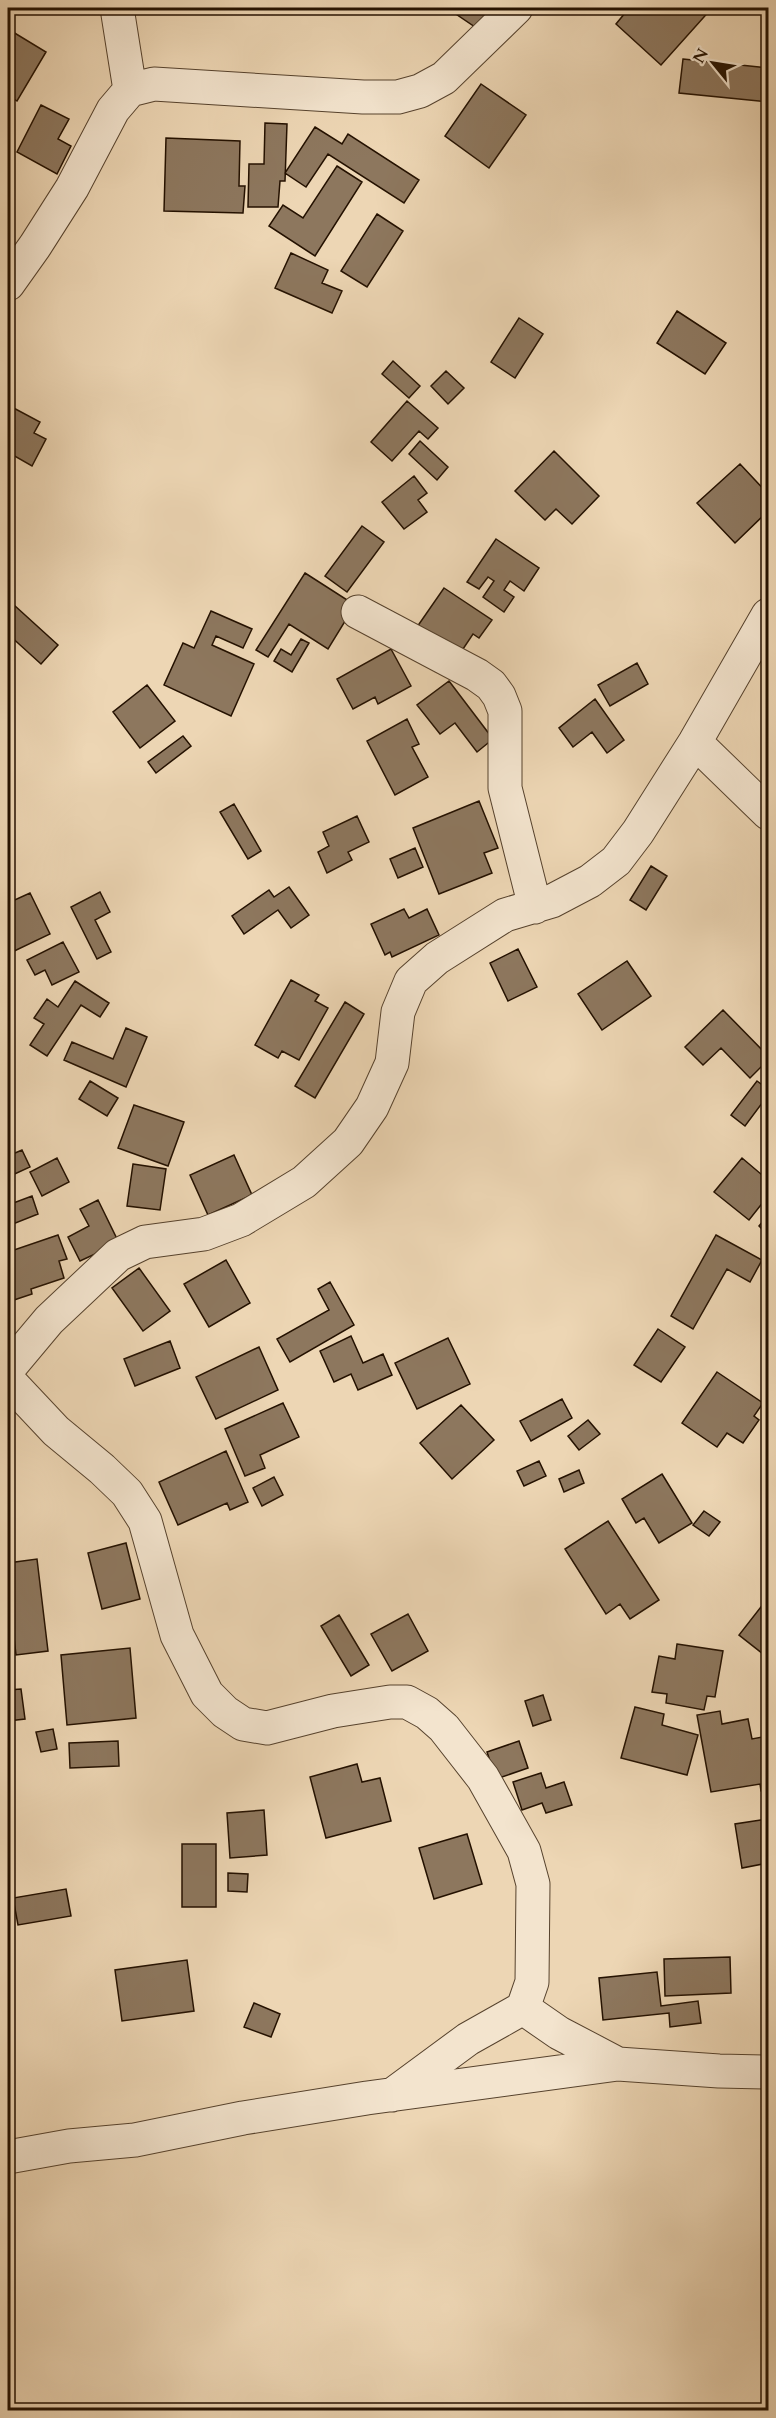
<svg xmlns="http://www.w3.org/2000/svg" width="776" height="2418" viewBox="0 0 776 2418" font-family="Cardo,serif">
  <style>
    .building { fill: #8d775e; stroke: #241100; stroke-width: 1.5 }
    .lines { fill: none; stroke-linecap: round; stroke-linejoin: round }
    .minor-casing { stroke: #56422d; stroke-width: 35 }
    .minor { stroke: #f3e4ce; stroke-width: 33 }
  </style>
  <rect width="100%" height="100%" fill="#edd6b4"/>
  <filter id="stains"><feTurbulence type="fractalNoise" baseFrequency=".00333" numOctaves="4"/><feColorMatrix values="0 0 0 0 .2 0 0 0 0 .09 0 0 0 0 .02 0 0 0 .5 -.17"/></filter>
  <radialGradient id="worn" r=".72"><stop offset=".6" stop-color="#630" stop-opacity="0"/><stop offset="1" stop-color="#630" stop-opacity=".3"/></radialGradient>
  <!-- building -->
  <path class="building" d="M447 8H493L478 29Z
    M619 8H712L661 65 616 24 625 13Z
    M8 29 46 52 17 101 8 95Z
    M683 59 768 68V102L679 93Z
    M481 84 526 115 489 168 445 136Z
    M41 105 69 119 58 139 71 146 57 174 17 152Z
    M265 123 287 124 285 181H280L278 207H248L249 164H264Z
    M315 127 342 144 348 134 419 180 404 203 328 154 306 187 285 173Z
    M166 138 240 141 239 186H245L243 213 164 211Z
    M337 166 362 182 315 256 269 226 283 205 303 218Z
    M377 214 403 231 367 287 341 271Z
    M291 253 328 270 322 283 342 291 332 313 275 288Z
    M677 311 726 343 705 374 657 343Z
    M519 318 543 334 515 378 491 362Z
    M393 361 420 386 409 398 382 374Z
    M446 371 464 388 448 404 431 386Z
    M407 401 438 428 428 439 419 431 392 461 371 442Z
    M8 405 40 422 34 433 46 439 32 466 13 455 8 466Z
    M420 441 448 467 437 480 409 454Z
    M554 451 599 496 572 524 556 509 545 520 515 491Z
    M740 464 768 494V511L735 543 697 503Z
    M414 476 427 493 418 500 427 512 404 529 382 502Z
    M362 526 384 542 347 592 325 576Z
    M496 539 539 568 524 591 510 581 504 590 514 597 504 612 483 597 494 581 488 577 479 589 467 582Z
    M305 573 355 605 328 649 289 624 268 657 256 650Z
    M444 588 492 620 479 638 473 634 463 649 417 627Z
    M14 605 58 645 41 664 8 634V613Z
    M211 611 252 629 243 648 216 636 212 645 254 664 231 716 164 685 183 643 194 648Z
    M301 639 309 643 292 672 274 661 281 649 291 655Z
    M391 649 411 686 378 704 375 697 353 709 337 679Z
    M637 663 648 684 610 706 598 685Z
    M449 681 493 739 477 752 455 723 440 734 417 705Z
    M147 685 175 721 140 748 113 712Z
    M595 699 624 740 607 753 592 732 573 747 559 728Z
    M407 719 419 744 412 747 428 777 395 795 367 741Z
    M183 736 191 746 156 773 148 762Z
    M479 801 498 848 484 853 492 873 439 894 413 828Z
    M234 804 261 851 248 859 220 812Z
    M357 816 369 842 348 852 352 860 327 873 318 852 329 846 323 832Z
    M415 848 423 867 398 878 390 859Z
    M651 866 667 876 646 910 630 900Z
    M289 887 309 915 291 928 278 910 244 934 232 916 269 890 274 897Z
    M100 892 110 912 95 920 111 952 97 959 71 907Z
    M30 893 50 934 8 954V903Z
    M404 909 409 918 427 909 439 935 392 957 390 952 385 955 371 924Z
    M63 942 79 972 52 985 45 970 35 975 27 960Z
    M518 949 537 987 508 1001 490 963Z
    M627 961 651 996 602 1030 578 994Z
    M291 980 319 995 315 1001 328 1008 299 1060 282 1051 278 1058 255 1045Z
    M75 981 109 1003 100 1017 81 1005 47 1056 30 1045 44 1024 34 1018 47 999 58 1007Z
    M345 1002 364 1014 315 1098 295 1086Z
    M723 1010 768 1056V1060L750 1078 721 1048 703 1065 685 1047Z
    M126 1028 147 1037 126 1087 64 1060 72 1042 113 1059Z
    M90 1081 118 1098 107 1116 79 1099Z
    M757 1081 768 1089V1095L745 1126 731 1115Z
    M134 1105 184 1122 168 1166 118 1148Z
    M22 1150 30 1167 8 1177V1156Z
    M234 1155 252 1195 208 1215 190 1175Z
    M57 1158 69 1182 42 1196 30 1172Z
    M742 1158 768 1180V1196L749 1220 714 1192Z
    M133 1164 166 1169 160 1210 127 1206Z
    M32 1196 38 1214 8 1226V1205Z
    M98 1200 119 1243 80 1261 68 1237 89 1226 80 1209Z
    M768 1215V1235L759 1226Z
    M58 1235 67 1259 59 1261 64 1278 31 1289 32 1294 14 1300 11 1290 8 1291V1252Z
    M716 1235 762 1260 750 1282 727 1269 693 1329 671 1316Z
    M226 1260 250 1303 209 1327 184 1284Z
    M139 1268 170 1311 143 1331 112 1288Z
    M330 1282 354 1325 290 1362 277 1339 329 1310 318 1289Z
    M658 1329 685 1347 661 1382 634 1365Z
    M351 1336 363 1363 383 1354 392 1375 358 1390 351 1374 334 1382 320 1351Z
    M448 1338 470 1384 417 1409 395 1363Z
    M170 1341 180 1368 135 1386 124 1359Z
    M259 1347 278 1390 216 1419 196 1377Z
    M717 1372 763 1403 754 1416 759 1420 743 1443 727 1433 717 1447 682 1423Z
    M562 1399 572 1418 531 1441 520 1421Z
    M283 1403 299 1437 260 1455 265 1468 245 1476 225 1429Z
    M461 1405 494 1440 452 1479 420 1443Z
    M588 1420 600 1434 579 1450 568 1436Z
    M226 1451 248 1502 230 1510 227 1503 178 1525 159 1482Z
    M539 1461 546 1476 524 1486 517 1471Z
    M579 1470 584 1483 564 1492 559 1479Z
    M662 1474 692 1523 659 1543 644 1518 636 1523 622 1499Z
    M274 1477 283 1495 262 1506 253 1488Z
    M704 1511 720 1522 709 1536 693 1525Z
    M608 1521 659 1600 630 1619 620 1604 606 1614 565 1549Z
    M126 1543 140 1599 102 1609 88 1553Z
    M37 1559 48 1651 16 1655 10 1601 8 1602V1563Z
    M764 1603 768 1606V1624L762 1633 768 1638V1658L739 1635Z
    M408 1614 428 1651 392 1671 371 1634Z
    M339 1615 369 1665 351 1676 321 1626Z
    M677 1644 723 1651 715 1697 707 1696 704 1710 666 1703 667 1694 652 1692 659 1656 675 1659Z
    M130 1648 136 1718 67 1725 61 1655Z
    M21 1689 25 1719 8 1721V1690Z
    M543 1695 551 1720 533 1726 525 1701Z
    M635 1707 664 1714 662 1725 698 1735 687 1775 621 1758Z
    M720 1711 722 1724 748 1719 752 1739 768 1736V1790L761 1791 760 1784 711 1792 697 1715Z
    M53 1729 57 1749 41 1752 36 1732Z
    M118 1741 119 1766 70 1768 69 1743Z
    M519 1741 528 1768 496 1779 487 1752Z
    M357 1764 362 1782 380 1778 391 1821 326 1838 310 1777Z
    M541 1773 546 1788 564 1782 572 1805 546 1813 542 1803 522 1810 513 1782Z
    M264 1810 267 1855 230 1858 227 1813Z
    M768 1819V1892H767L763 1864 742 1868 735 1824Z
    M467 1834 482 1884 434 1899 419 1848Z
    M182 1844H216V1907H182Z
    M228 1873 248 1874 247 1892 228 1891Z
    M66 1889 71 1916 18 1925 13 1898Z
    M730 1957 731 1993 665 1996 664 1959Z
    M187 1960 194 2011 122 2021 115 1970Z
    M657 1972 661 2006 698 2001 701 2023 670 2027 669 2013 603 2020 599 1978Z
    M254 2003 280 2014 271 2037 244 2027Z"/>
  <g class="lines">
    <!-- minor casing -->
    <g class="minor-casing">
      <path id="minor" d="M117 8 130 90
        M8 284 35 246 72 188 113 110 130 90 154 84 363 97H398L420 91 444 78 516 8
        M358 612 477 675 491 685 499 696 505 711V788L535 907
        M695 742 768 813
        M8 1369 49 1320 118 1255 145 1242 204 1234 241 1220 304 1182 348 1142 372 1107 392 1063 398 1012 411 981 437 958 505 915 552 901 590 881 616 861 638 832 695 742 768 615
        M8 1380 56 1431 102 1469 127 1493 145 1521 177 1635 207 1694 225 1712 243 1724 267 1728 333 1711 390 1702H407L427 1713 444 1728 483 1778 524 1851 533 1884 532 1982 523 2008 468 2039 392 2095
        M523 2008 559 2033 618 2064
        M8 2157 69 2146 135 2140 243 2118 367 2098 618 2064 719 2071 768 2072"/>
    </g>
    <!-- minor -->
    <use href="#minor" class="minor"/>
  </g>
  <!-- margin -->
  <rect width="776" height="2418" fill="none" stroke="#edd6b4" stroke-width="30"/>
  <rect x="9" y="9" width="758" height="2400" fill="none" stroke="#241100" stroke-width="3"/>
  <rect x="15" y="15" width="746" height="2388" fill="none" stroke="#241100" stroke-width="1.5"/>
  <!-- north arrow -->
  <g transform="translate(713 63) rotate(300)" stroke="#f3e4ce" stroke-width="4.5" paint-order="stroke">
  <path d="M0-4.5L10 22L0 15L-10 22Z" fill="#241100"/>
  <text y="-9" font-size="16" font-weight="bold" text-anchor="middle" fill="#241100">N</text>
  </g>
  <rect width="100%" height="100%" filter="url(#stains)"/>
  <rect width="100%" height="100%" fill="url(#worn)"/>
</svg>
